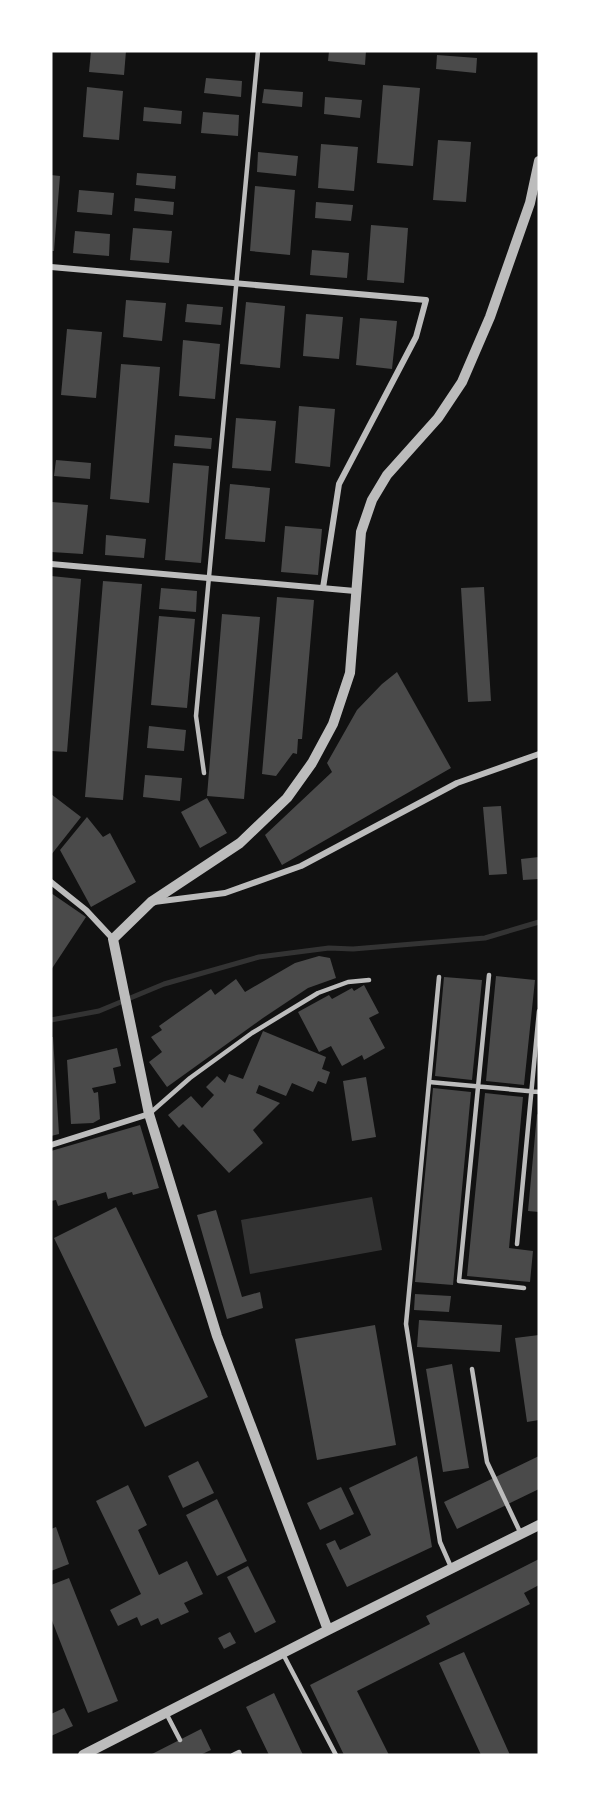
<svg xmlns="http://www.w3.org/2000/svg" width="590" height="1806" viewBox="0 0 590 1806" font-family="Lato,sans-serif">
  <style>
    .water { fill: #333 }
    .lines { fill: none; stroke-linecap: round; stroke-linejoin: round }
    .stream { stroke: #333; stroke-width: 5 }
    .building { fill: #4a4a4a }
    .service { stroke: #bcbcbc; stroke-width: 4.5 }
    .minor { stroke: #bcbcbc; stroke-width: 6 }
    .tertiary { stroke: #bcbcbc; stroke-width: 10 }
  </style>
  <rect width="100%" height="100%" fill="#111"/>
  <!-- water -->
  <path class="water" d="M372 1197 382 1250 250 1274 241 1220Z"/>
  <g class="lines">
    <!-- stream -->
    <path class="stream" d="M51 1020 99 1011 164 984 259 957 329 948 353 949 485 938 539 922"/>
  </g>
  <!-- building -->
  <path class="building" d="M91 51H126L124 75 89 72Z
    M329 51H366L365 65 328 61Z
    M437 55 477 58 476 73 436 69Z
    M206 78 242 81 241 97 204 93Z
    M383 85 420 88 413 166 377 163Z
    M87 87 123 91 119 140 83 137Z
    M264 89 303 92 302 107 262 103Z
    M325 97 362 100 360 118 324 114Z
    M144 107 182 111 181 124 143 121Z
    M203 112 239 115 238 136 201 133Z
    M438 140 471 142 466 202 433 200Z
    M321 144 358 147 354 191 318 188Z
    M258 152 298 156 296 176 257 172Z
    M137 173 176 176 175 189 136 185Z
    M51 175 60 176 54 251H51Z
    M255 186 295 190 290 255 250 251Z
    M79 190 114 193 112 215 77 212Z
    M135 198 174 202 173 215 134 211Z
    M316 202 353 205 351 221 315 218Z
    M371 225 408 228 404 283 367 280Z
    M133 228 172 231 169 263 130 260Z
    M75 231 110 234 109 256 73 253Z
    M312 250 349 253 347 278 310 275Z
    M126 300 166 303 162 341 123 337Z
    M246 302 285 306 280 368 240 364Z
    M187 304 223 307 221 325 185 322Z
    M306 314 343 317 339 359 303 356Z
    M360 318 397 321 392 369 356 365Z
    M67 329 102 332 96 398 61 395Z
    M183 340 220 344 215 399 179 396Z
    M121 364 160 367 149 503 110 499Z
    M299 406 335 409 330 467 295 463Z
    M236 418 276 421 271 471 232 468Z
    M175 435 212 438 211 449 174 446Z
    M56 460 91 463 90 479 54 476Z
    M173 463 209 466 201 563 165 560Z
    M230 484 270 488 265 542 225 539Z
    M52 502 88 505 83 554 51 552Z
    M285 526 322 529 318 575 281 572Z
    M106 535 146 539 144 558 105 555Z
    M51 576 81 579 67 752 51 751Z
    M103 581 142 584 123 800 85 797Z
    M484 587 491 701 468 702 461 588Z
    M161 588 197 591 196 612 159 609Z
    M277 597 314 600 302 739H298L297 754 293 753 276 776 262 774Z
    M222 614 260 617 244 799 207 796Z
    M159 616 195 619 187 708 151 705Z
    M397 672 451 768 282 865 265 835 332 772 327 763 357 710 382 684Z
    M149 726 186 730 184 751 147 748Z
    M145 775 182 778 180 801 143 797Z
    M51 794 81 817 51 855Z
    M207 798 227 833 200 848 181 812Z
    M501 806 507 874 489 875 483 807Z
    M87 817 103 837 110 833 136 882 91 907 60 850Z
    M539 857V879L523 880 521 859Z
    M51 893 86 917 51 970Z
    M319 956 330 958 336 978 308 988 263 1018 167 1087 149 1062 162 1052 151 1037 162 1030 159 1026 211 989 215 995 236 979 245 992 295 963Z
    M496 976 535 980 524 1085 486 1081Z
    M444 977 482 980 472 1080 435 1076Z
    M364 985 379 1013 369 1018 385 1048 364 1060 362 1055 342 1066 331 1046 319 1052 298 1012 329 995 332 999 352 988 354 991Z
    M263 1031 326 1057 322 1069 330 1072 326 1084 318 1081 313 1092 292 1083 286 1096 259 1085 256 1093 280 1103 253 1130 263 1143 229 1173 183 1124 179 1128 168 1115 191 1096 202 1108 214 1095 206 1087 217 1076 225 1083 229 1074 243 1079Z
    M51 1037H53L59 1134 51 1136Z
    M117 1048 121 1066 113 1068 116 1083 92 1088 94 1093 98 1092 100 1119 93 1123 71 1124 67 1060Z
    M366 1077 376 1137 352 1141 343 1081Z
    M433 1088 471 1092 453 1285 415 1282Z
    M485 1093 523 1097 509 1248 533 1251 530 1282 467 1276Z
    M537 1114 539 1115V1212L528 1211Z
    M140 1125 159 1188 133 1195 132 1192 108 1199 106 1192 58 1206 56 1200 51 1201V1151Z
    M116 1207 208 1397 145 1427 54 1238Z
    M216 1210 242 1297 260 1292 263 1308 227 1319 197 1215Z
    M415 1294 451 1296 449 1312 414 1310Z
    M419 1320 502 1325 500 1352 417 1347Z
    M375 1325 396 1445 317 1460 295 1339Z
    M539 1335V1420L527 1422 515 1338Z
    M452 1364 469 1468 443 1472 426 1369Z
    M417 1456 432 1547 347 1587 326 1544 335 1540 340 1550 371 1535 349 1488Z
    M539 1456V1489L457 1529 444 1502Z
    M198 1461 214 1493 183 1508 168 1476Z
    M128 1485 147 1525 138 1530 159 1575 187 1561 203 1594 184 1603 189 1612 161 1625 158 1618 141 1626 137 1617 118 1626 110 1610 141 1594 96 1501Z
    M341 1487 354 1514 320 1530 307 1503Z
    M217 1499 247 1561 217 1576 186 1515Z
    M56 1527 69 1564 51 1571V1529Z
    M539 1559V1585L524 1593 530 1604 357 1691 389 1755H344L310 1685 430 1624 426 1616Z
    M248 1566 276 1622 255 1633 227 1577Z
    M69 1578 118 1701 88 1713 51 1618V1585Z
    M230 1632 236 1643 224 1649 218 1638Z
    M464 1652 510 1755H481L439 1663Z
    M274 1693 303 1755H269L246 1707Z
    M64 1708 73 1726 51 1736V1714Z
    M201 1729 211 1750 200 1755H150Z"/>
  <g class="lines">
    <!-- service -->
    <path class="service" d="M204 773 196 716 258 51
      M489 975 459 1281 524 1288
      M439 977 406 1324 440 1542 451 1567
      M429 1082 539 1092
      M149 1114 190 1078 252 1033 318 993 348 982 369 980
      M517 1244 539 1011
      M472 1369 487 1462 521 1534
      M283 1654 336 1755
      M166 1713 180 1740
      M233 1755 239 1752 240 1755"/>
    <!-- minor -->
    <path class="minor" d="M51 267 426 300 416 337 339 484 323 588
      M51 564 355 591
      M51 882 86 910 113 939
      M154 902 225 893 301 866 457 783 539 754
      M51 1145 149 1114"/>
    <!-- tertiary -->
    <path class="tertiary" d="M328 1630 217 1336 149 1114 113 939 151 902 240 843 287 798 312 763 333 724 350 673 361 532 372 500 387 475 438 418 462 382 490 317 530 203 539 161
      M83 1755 328 1630 539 1525"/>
  </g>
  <!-- border -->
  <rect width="590" height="1806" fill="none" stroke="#ffffff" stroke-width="105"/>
</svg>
